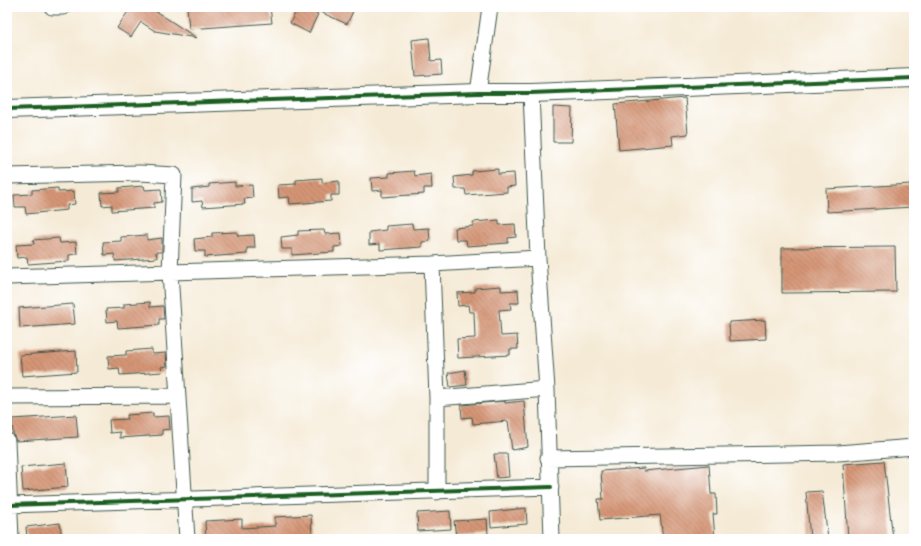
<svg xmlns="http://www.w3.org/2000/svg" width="921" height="546" viewBox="0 0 921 546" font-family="Mynerve,sans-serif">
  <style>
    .building { fill: url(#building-back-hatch) }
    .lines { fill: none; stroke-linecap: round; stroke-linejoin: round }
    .minor-casing { stroke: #3f574c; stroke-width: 17 }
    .tertiary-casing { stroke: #3f574c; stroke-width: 20 }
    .minor { stroke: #fff; stroke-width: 15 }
    .tertiary { stroke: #fff; stroke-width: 18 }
    .cycleway-casing { stroke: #fff; stroke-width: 6 }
    .cycleway { stroke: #1b5e20; stroke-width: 4 }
  </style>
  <defs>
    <pattern id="building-back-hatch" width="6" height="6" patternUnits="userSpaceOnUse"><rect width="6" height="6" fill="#d59576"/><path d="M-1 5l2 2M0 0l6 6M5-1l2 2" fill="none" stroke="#ac7b62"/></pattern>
  </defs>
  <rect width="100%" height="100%" fill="#fff"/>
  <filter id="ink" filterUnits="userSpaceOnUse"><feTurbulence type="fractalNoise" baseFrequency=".025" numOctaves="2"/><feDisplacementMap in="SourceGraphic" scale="8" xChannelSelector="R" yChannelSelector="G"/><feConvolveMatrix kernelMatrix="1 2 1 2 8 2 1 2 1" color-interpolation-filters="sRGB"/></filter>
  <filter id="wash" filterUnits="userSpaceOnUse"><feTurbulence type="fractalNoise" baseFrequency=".012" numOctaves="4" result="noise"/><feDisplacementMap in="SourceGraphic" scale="16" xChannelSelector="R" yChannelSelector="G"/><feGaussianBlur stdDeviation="0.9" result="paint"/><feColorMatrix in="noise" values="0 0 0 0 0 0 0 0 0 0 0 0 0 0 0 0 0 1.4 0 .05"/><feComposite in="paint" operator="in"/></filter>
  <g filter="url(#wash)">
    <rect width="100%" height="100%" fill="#f5ead5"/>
    <g id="blocks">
      <!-- building -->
      <path class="building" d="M131 7H149L197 38 155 31 141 22 131 37 117 28Z
        M187 7H270L272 23 189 29Z
        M298 7H304L318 14 309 33 290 23Z
        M309 7H355L347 24Z
        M429 38 431 61 441 60 442 74 415 76 412 40Z
        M685 98 688 134 672 136 673 145 619 150 615 104Z
        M553 107 572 108 571 142H553Z
        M498 169V174L514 173 515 186 507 187V192L466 195 465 189H455L454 177 472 175V171Z
        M414 171 415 176 431 174 432 188H424V194L382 197V190L372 191 371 178 389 177V173Z
        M322 178V183L339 181V195H331V201L290 204 289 197 279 198 278 185 296 184V180Z
        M235 182V186L252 185 253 198 244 199 245 204 203 207 202 201 192 202V189L209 187V184Z
        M912 184 913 207 827 212 826 189Z
        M144 186 145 190 161 189 162 202 154 203V208L112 211V205L102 206 101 193 119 192V188Z
        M58 188V192L74 191 75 204 67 205V210L26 214 25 207H15L14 195 32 194V190Z
        M499 220V225L515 224 516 237 508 238V243L467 246 466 240H456L455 228 473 226V222Z
        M412 224 413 229 429 228 430 241 422 242V247L380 250V244L369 245V232L386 230V226Z
        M324 230 325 234 341 233 342 246 334 247V252L292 255V249H282L281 237 298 235V231Z
        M237 232 238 236 254 235 255 248H247V254L205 257V251H195L194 239 212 237V233Z
        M147 235V240L162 238V252H156L157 258 115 261 114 254 104 255 103 242 121 241V237Z
        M59 238 60 243 76 242 77 254 69 255V261L28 264 27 257 17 258 16 245 34 244 33 240Z
        M895 247 896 292 782 293V248Z
        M501 286V291L518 290 519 303H510L511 309 499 310 501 336 517 335 518 349H510V355L458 358 457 339 475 338 474 312H469L468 305 458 306 457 293 475 292V288Z
        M150 302V307L163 306 164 319H159V325L118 328 117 321 107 322 106 309 124 308V304Z
        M73 304 75 324 20 328 19 308Z
        M765 320 766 339 730 341 729 322Z
        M152 349V354L166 353 167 366 161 367 162 372 120 375 119 368 109 369 108 356 126 355V351Z
        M76 351 77 372 22 376 20 355Z
        M465 370 467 385 450 387 448 373Z
        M505 401V403L524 401 528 447 512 450 508 421 473 424 472 417 462 418 461 405Z
        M153 413V417L169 416 170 429 162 430V435L120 438V432L110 433 109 420 127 419V415Z
        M76 415 78 437 16 441 13 434 12 419Z
        M494 454H507L509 477 497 478Z
        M884 461 893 539H848L843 464Z
        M66 463 68 487 23 491 21 467Z
        M709 465 711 494H716L717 514H713L715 539H663L660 515 600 520 598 499H603L601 471 644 468V471Z
        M822 491 828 539H810L806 492Z
        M526 508 527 524 491 527 490 512Z
        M450 511 451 529 418 531 417 513Z
        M311 515 312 535 279 537V539H206L205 521 242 519V528L275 526V517Z
        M487 519 488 534 456 537 454 521Z
        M60 523 62 539H27L26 527Z"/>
    </g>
  </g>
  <g filter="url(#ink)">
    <use href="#blocks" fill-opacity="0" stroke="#3f574c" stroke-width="1"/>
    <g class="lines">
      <!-- minor casing -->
      <g class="minor-casing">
        <path id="minor" d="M52 7H63
          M478 93 490 7
          M531 93 538 258 547 389 552 539
          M7 176 140 173 174 175 170 272 187 539
          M432 264 437 398V492
          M7 277 432 264 538 258
          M7 397 178 396
          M437 398 547 389
          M7 441 11 539
          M548 458 838 453 914 447
          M9 505 551 487"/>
      </g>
      <!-- tertiary casing -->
      <g class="tertiary-casing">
        <path id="tertiary" d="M7 109 478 93H531L914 78"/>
      </g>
      <!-- minor -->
      <use href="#minor" class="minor"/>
      <!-- tertiary -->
      <use href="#tertiary" class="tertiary"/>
      <!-- cycleway casing -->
      <g class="cycleway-casing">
        <path id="cycleway" d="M7 109 478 93H531L914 78
          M9 505 551 487"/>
      </g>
      <!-- cycleway -->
      <use href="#cycleway" class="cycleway"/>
    </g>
  </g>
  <!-- margin -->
  <rect width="921" height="546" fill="none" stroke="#fff" stroke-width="24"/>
</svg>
